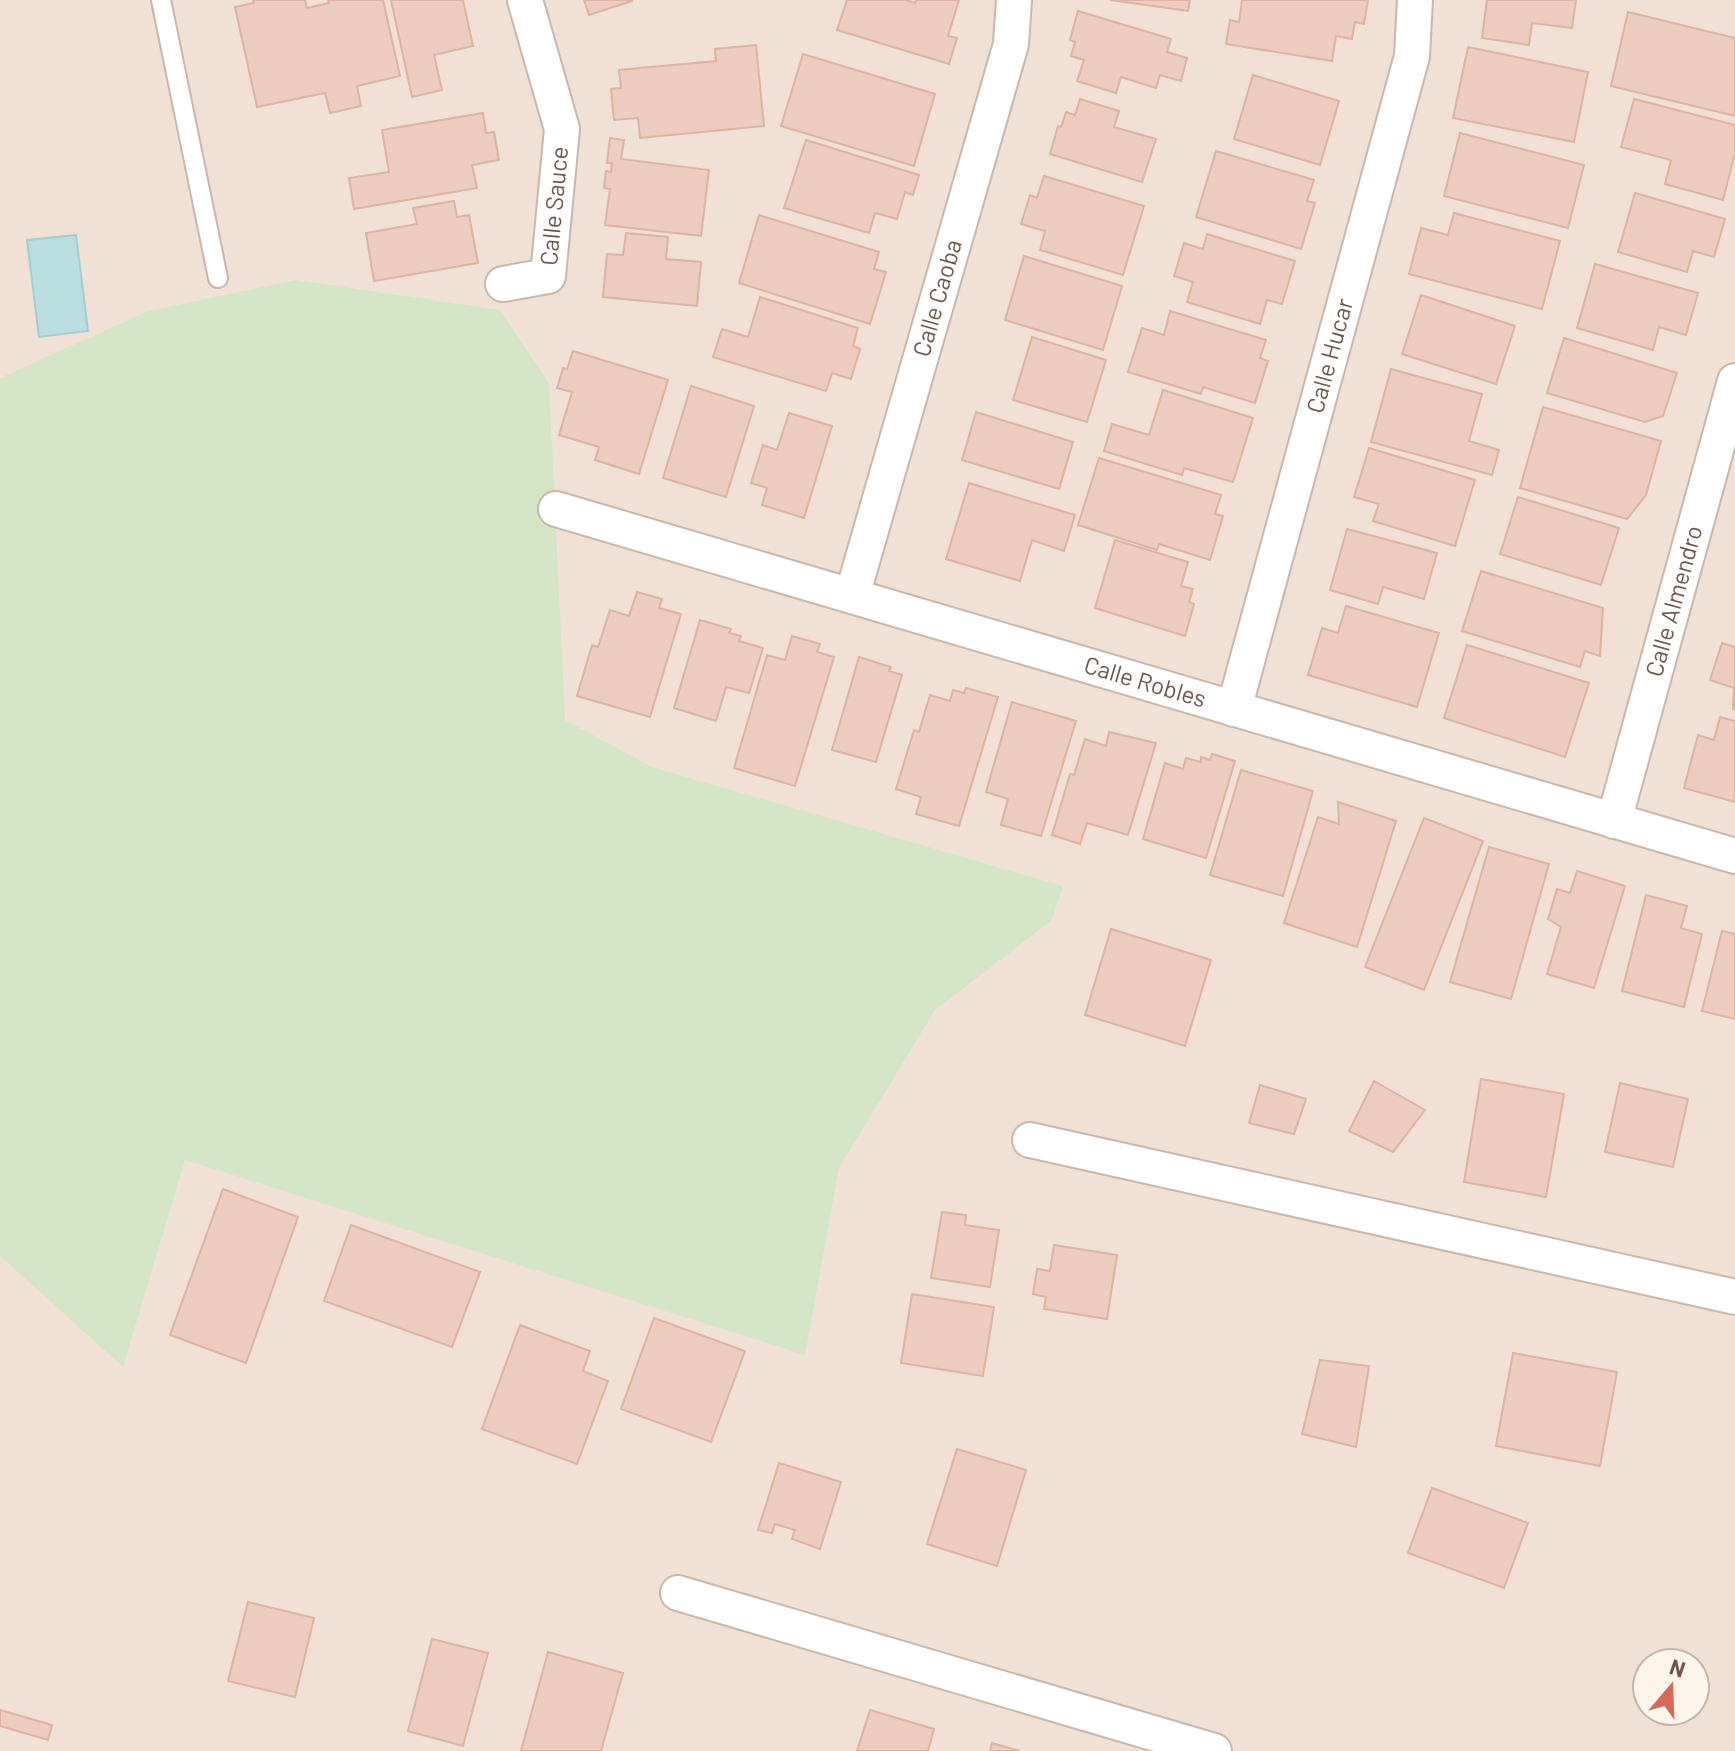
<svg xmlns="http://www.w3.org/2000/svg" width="1735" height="1751" viewBox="0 0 1735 1751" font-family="Barlow,sans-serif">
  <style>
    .residential { fill: #f0e1d4; fill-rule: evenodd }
    .green { fill: #d4e5c5 }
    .water { fill: #bbdee1; stroke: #a3ced1; stroke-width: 2 }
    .building { fill: #eccdbf; stroke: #ddb3a1; stroke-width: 2 }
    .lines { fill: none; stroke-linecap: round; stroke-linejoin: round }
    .lane-casing { stroke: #c9b7ac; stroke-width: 22 }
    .street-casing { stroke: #c9b7ac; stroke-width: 38 }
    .lane { stroke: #fff; stroke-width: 18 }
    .street { stroke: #fff; stroke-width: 34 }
    .labels { text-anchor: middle; stroke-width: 6; stroke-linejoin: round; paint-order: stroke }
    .street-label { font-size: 24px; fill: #6f564d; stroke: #fdf4ea }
  </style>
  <rect width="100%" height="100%" fill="#f9f0e4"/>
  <!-- residential -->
  <path class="residential" d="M0 0H1735V1751H0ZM1647 1663H1695V1711H1647Z"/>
  <!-- green -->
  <path class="green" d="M296 280 500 310 549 383 565 720 652 767 1063 886 1051 921 935 1010 839 1168 805 1355 185 1160 123 1367 0 1256V378L148 311Z"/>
  <!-- water -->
  <path class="water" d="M76 235 88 331 39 337 27 240Z"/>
  <!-- building -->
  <path class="building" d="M253 0H305L307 8 329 3 328 0H383L400 76 357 86 361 106 330 113 325 93 257 107 235 7 254 3Z
    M391 0H463L473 46 434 55 442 90 412 97Z
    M584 0H631L632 1 589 15Z
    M847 0H906L915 3 916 0H959L948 36 957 38 949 64 837 30Z
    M1110 0H1190L1188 11Z
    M1242 0H1368L1364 24 1355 22 1352 39 1336 36 1332 61 1226 44 1230 20 1239 22Z
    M1487 0H1576L1572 28 1532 23 1529 45 1482 38Z
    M1078 11 1171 39 1167 52 1187 58 1181 81 1160 75 1156 88 1121 77 1116 93 1077 81 1084 60 1071 56 1075 42 1070 40Z
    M1628 12 1735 38V116L1611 86Z
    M756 45 764 126 640 138 638 118 614 120 611 89 621 88 619 70 716 61 715 49Z
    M1468 47 1588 72 1574 142 1453 118Z
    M803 54 935 94 914 166 781 126Z
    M1253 75 1339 101 1320 165 1234 139Z
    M1080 99 1119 111 1114 127 1156 139 1142 182 1050 154 1058 126 1061 127 1066 112 1075 115Z
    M1634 99 1735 125V153L1723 200 1665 184 1671 160 1621 147Z
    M483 113 486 133 494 132 499 160 472 165 477 188 354 209 349 178 389 172 382 130Z
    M1460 133 1584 165 1568 228 1444 196Z
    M610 138 624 140 621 159 709 170 701 236 605 225 610 189 604 188 606 171 611 172 612 163H607Z
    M806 140 919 175 913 195 905 192 897 219 875 213 869 233 784 208Z
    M1216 151 1314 180 1307 201 1315 203 1301 249 1196 217Z
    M1044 176 1144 206 1123 275 1040 250 1045 231 1021 224 1030 195 1037 198Z
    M1635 193 1725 219 1714 257 1693 251 1687 272 1618 252Z
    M454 201 457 217 469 215 478 263 374 281 366 233 417 224 413 208Z
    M1454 213 1560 241 1542 309 1409 274 1421 228 1448 235Z
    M759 215 879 252 874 269 886 272 870 324 739 283Z
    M626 233 668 237 666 259 701 262 697 306 603 297 607 254 623 255Z
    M1207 234 1295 261 1282 304 1267 300 1260 324 1187 302 1193 282 1174 276 1184 243 1203 249Z
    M1024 256 1122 286 1103 350 1005 320Z
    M1595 264 1698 293 1686 335 1659 327 1653 350 1577 328Z
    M1421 295 1515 326 1496 384 1402 354Z
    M760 297 858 328 853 346 860 349 851 379 832 373 826 391 713 357 722 329 748 337Z
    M1170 311 1266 340 1260 358 1268 361 1255 403 1203 387 1201 394 1128 372 1142 328 1164 335Z
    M1032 337 1106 360 1087 422 1013 400Z
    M1564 338 1677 373 1663 416 1645 422 1547 393Z
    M573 351 668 380 639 474 595 460 599 447 559 435 572 392 557 388 563 368 567 369Z
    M1391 369 1482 394 1469 441 1499 450 1492 475 1371 442Z
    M691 386 754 406 726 497 663 478Z
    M1163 390 1253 418 1233 482 1184 468 1182 475 1104 451 1112 424 1149 435Z
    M1543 407 1661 441 1646 495 1627 519 1520 488Z
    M976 412 1073 442 1059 489 962 460Z
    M789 413 832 426 804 518 762 505 767 488 751 483 763 445 777 450Z
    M1369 448 1475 480 1455 546 1373 521 1379 504 1354 497Z
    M1099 458 1221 495 1215 514 1223 516 1210 560 1159 544 1157 550 1078 525Z
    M969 483 1075 515 1064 551 1032 540 1020 581 946 559Z
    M1518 497 1619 528 1601 585 1500 554Z
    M1347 529 1437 553 1424 599 1383 587 1378 604 1330 590Z
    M1115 540 1188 562 1181 586 1193 589 1189 602 1194 604 1185 636 1095 608Z
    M1481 571 1603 608 1600 656 1585 651 1580 667 1462 631Z
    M637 592 662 599 659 608 681 614 650 717 577 696 592 645 598 647 610 610 629 616Z
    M1346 606 1439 633 1417 707 1308 675 1322 628 1338 633Z
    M700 620 731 629 729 633 741 636 739 641 763 648 749 693 726 687 716 721 674 708Z
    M792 636 820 644 817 652 834 657 795 786 734 768 767 655 785 660Z
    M1722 643 1735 647V710L1733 709 1734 688 1710 680Z
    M1467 645 1589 683 1565 757 1444 718Z
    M859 657 891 667 889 671 902 675 876 762 832 750Z
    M966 688 998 697 959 826 916 814 921 797 896 789 914 730 919 732 930 695 950 701 953 690 964 693Z
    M1012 702 1076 721 1041 836 1001 825 1008 799 986 792Z
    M1720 717 1735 721V802L1684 788 1698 735 1714 740Z
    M1109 732 1156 743 1128 835 1087 823 1080 844 1052 835 1070 774 1074 775 1085 739 1106 746Z
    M1212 754 1235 761 1206 858 1143 839 1165 763 1183 769 1186 758 1201 762V757L1210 760Z
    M1241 770 1313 791 1283 896 1210 875Z
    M1338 802 1396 821 1357 947 1284 923 1318 817 1339 824Z
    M1424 818 1483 841 1424 990 1365 967Z
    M1489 847 1549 864 1511 999 1450 982Z
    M1577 871 1625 886 1594 988 1547 974 1561 927 1548 919 1557 889 1570 893Z
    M1646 895 1687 906 1681 928 1702 934 1684 1007 1622 991Z
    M1111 929 1211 960 1185 1046 1085 1015Z
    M1722 931 1735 934V1019L1702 1011Z
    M1481 1079 1564 1094 1546 1197 1464 1182Z
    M1374 1081 1425 1110 1393 1152 1349 1131Z
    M1620 1083 1688 1099 1673 1167 1605 1152Z
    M1260 1085 1306 1099 1294 1134 1249 1123Z
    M223 1189 298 1217 246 1363 170 1335Z
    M942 1212 966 1215 965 1225 999 1230 990 1287 931 1278Z
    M351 1225 480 1272 452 1347 324 1301Z
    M1054 1245 1117 1255 1107 1319 1044 1309 1046 1297 1033 1294 1037 1269 1050 1271Z
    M912 1294 994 1307 983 1376 901 1363Z
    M654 1318 745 1351 711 1442 621 1409Z
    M520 1325 590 1351 583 1371 608 1381 577 1464 482 1429Z
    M1513 1353 1617 1372 1600 1466 1496 1446Z
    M1320 1360 1369 1366 1356 1447 1302 1434Z
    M957 1449 1026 1470 997 1566 927 1544Z
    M779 1463 841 1482 820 1549 792 1539 795 1530 775 1524 772 1533 758 1530Z
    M1432 1488 1528 1523 1504 1588 1408 1553Z
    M248 1602 314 1618 295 1697 228 1681Z
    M432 1639 488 1653 463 1746 408 1731Z
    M548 1652 623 1673 601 1751H521Z
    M0 1710 52 1725 48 1740 0 1726Z
    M870 1710 934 1729 928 1751H857Z
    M992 1743 1020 1751H990Z"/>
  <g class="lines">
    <!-- lane casing -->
    <g class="lane-casing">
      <path id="lane" d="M161 0 218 278"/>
    </g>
    <!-- street casing -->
    <g class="street-casing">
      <g id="street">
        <path id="s1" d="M503 284 548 276 562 129 525 0"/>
        <path id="s2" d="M556 509 1735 856"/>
        <path id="s3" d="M852 596 1011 44 1014 0"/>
        <path id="s4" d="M1234 709 1412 56 1415 0"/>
        <path id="s5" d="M1614 821 1735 381"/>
        <path d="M1030 1140 1735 1297"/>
        <path d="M678 1593 1214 1751"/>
      </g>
    </g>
    <!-- lane -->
    <use href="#lane" class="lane"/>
    <!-- street -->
    <use href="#street" class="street"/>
  </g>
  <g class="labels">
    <!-- street labels -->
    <g class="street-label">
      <text dy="8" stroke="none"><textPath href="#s1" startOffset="116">Calle Sauce</textPath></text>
      <text dy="8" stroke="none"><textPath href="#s3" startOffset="310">Calle Caoba</textPath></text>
      <text dy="8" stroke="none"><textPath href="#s4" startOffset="366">Calle Hucar</textPath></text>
      <text dy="8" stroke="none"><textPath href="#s5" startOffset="228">Calle Almendro</textPath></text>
      <text dy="8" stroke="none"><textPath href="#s2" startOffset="614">Calle Robles</textPath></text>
    </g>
  </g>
  <!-- north arrow -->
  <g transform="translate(1671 1687) rotate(19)"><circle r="38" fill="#fdf4ea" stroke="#c4b5ab" stroke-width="2"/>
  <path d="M0-6L14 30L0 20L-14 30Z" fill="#d76956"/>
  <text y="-12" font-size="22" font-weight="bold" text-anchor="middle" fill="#6f564d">N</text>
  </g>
</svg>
